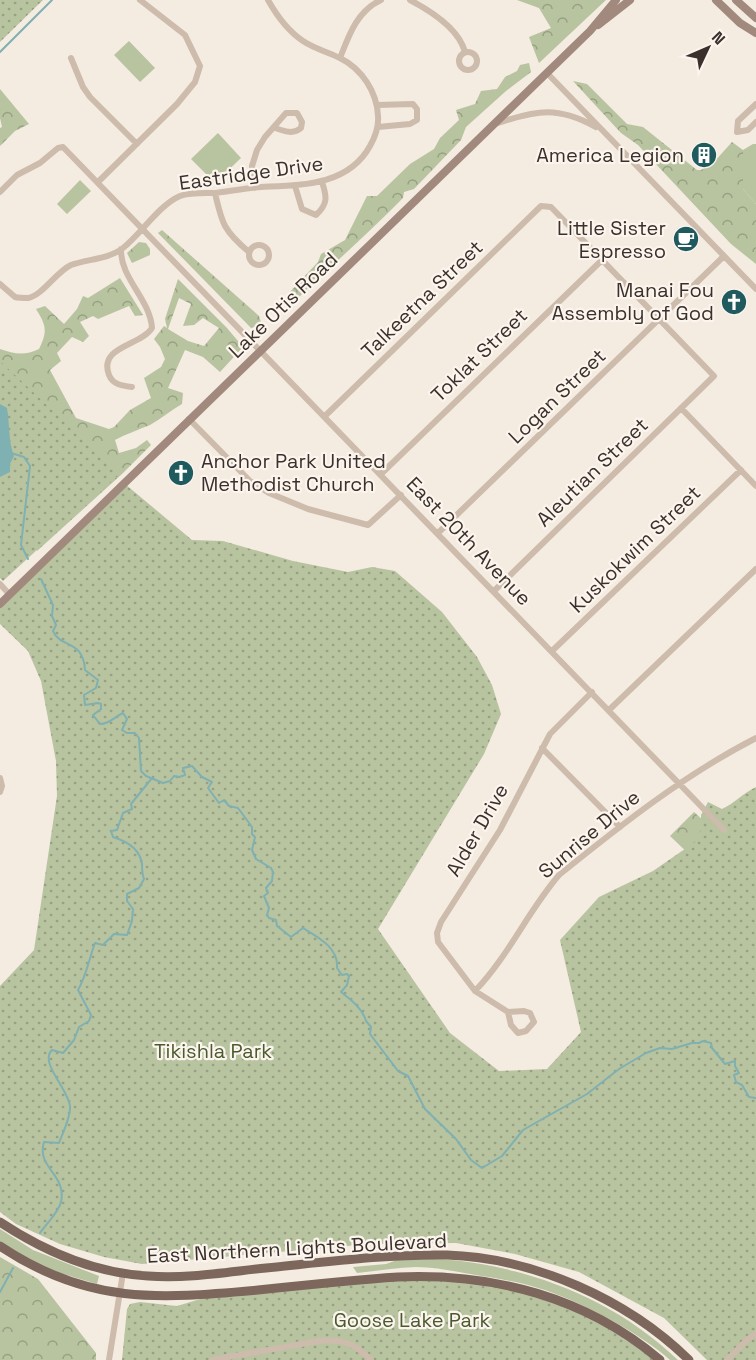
<svg xmlns="http://www.w3.org/2000/svg" width="756" height="1360" viewBox="0 0 756 1360" font-family="'Space Grotesk',sans-serif">
  <style>
    .grass { fill: #b8c4a0 }
    .forest { fill: url(#forest-crowns); fill-rule: evenodd }
    .park { fill: url(#park-dots) }
    .water { fill: #7fb0b2 }
    .lines { fill: none; stroke-linecap: round; stroke-linejoin: round }
    .stream { stroke: #7fb0b2; stroke-width: 2 }
    .minor { stroke: #cdbbac; stroke-width: 6 }
    .secondary { stroke: #a18a7d; stroke-width: 8 }
    .primary { stroke: #7d675c; stroke-width: 9 }
    .labels { text-anchor: middle; stroke-width: 4.5; stroke-linejoin: round; paint-order: stroke }
    .poi-label { font-size: 20px; fill: #3b302b; stroke: #fbf5ee; text-anchor: end }
    .street-label { font-size: 20px; fill: #3b302b; stroke: #fbf5ee }
    .park-label { font-size: 20px; fill: #4a5a2e; stroke: #fbf5ee }
  </style>
  <defs>
    <pattern id="forest-crowns" width="20" height="18" patternUnits="userSpaceOnUse" patternTransform="scale(1.5)"><rect width="20" height="18" fill="#b8c4a0"/><path d="M2 6a3 3 0 1 1 6 0M12 15a3 3 0 1 1 6 0" fill="none" stroke="#97a083"/></pattern>
    <pattern id="park-dots" width="8" height="8" patternUnits="userSpaceOnUse" patternTransform="scale(1.5)"><rect width="8" height="8" fill="#b8c4a0"/><path d="M2 2h.1M6 6h.1" fill="none" stroke="#97a083" stroke-width="1.8" stroke-linecap="round"/></pattern>
  </defs>
  <rect width="100%" height="100%" fill="#f4ebe1"/>
  <!-- grass -->
  <path class="grass" d="M129 41 155 68 140 82 114 55Z
    M218 133 241 158 215 183 191 159Z
    M753 144H756V204L743 189V150Z
    M80 180 91 191 67 214 57 204Z
    M0 1229 33 1250 99 1276 97 1284 60 1273 28 1260 0 1242Z
    M397 1260C415 1260 434 1258 452 1260 536 1269 616 1301 678 1360H670C640 1333 577 1299 538 1288 516 1281 493 1278 470 1274 453 1271 434 1267 416 1267 396 1268 376 1271 357 1273L353 1267 386 1264Z"/>
  <!-- forest -->
  <path class="forest" d="M517 0H606L539 63 529 37 551 28 539 8Z
    M529 63 531 72 506 91 466 127 461 140 414 189 404 192 403 198C367 235 327 269 291 305L288 294 318 262 321 254 345 240 367 196H377L410 164 434 149 440 138 459 120 456 110 475 104 481 91 497 89 505 77 517 71 520 65Z
    M573 81 587 84 627 124 643 127 697 170H701L714 162 732 142 743 150V189L756 204V264L731 244 638 145 621 133Z
    M0 89 29 124 15 131 0 146V128L2 127 0 118Z
    M162 230 259 316 263 329 257 334 158 233Z
    M139 242 146 243 150 249V255L132 263 127 253Z
    M120 278 143 315 135 316 129 306 98 319 93 316 80 322 89 336 83 342 72 337 57 353 61 361 50 370 76 418 109 429 114 427 130 410 151 398 144 378 161 367 165 359 160 347 154 339 164 326 167 328 165 319 178 279 227 328 243 347 220 372 203 357 185 350 168 388 183 393 182 404C171 410 161 419 150 425 138 430 126 434 115 440L119 453 136 448 147 440 151 445 122 474 37 551 0 403V349C14 354 25 356 39 349 48 331 46 325 36 309L45 306 64 324 77 309 83 296 88 298ZM179 298 191 304 183 326 194 325 203 318 219 328 204 346 188 341 168 329Z
    M694 812 705 822 693 858 670 836Z
    M0 1257 38 1279 96 1353V1360H0Z"/>
  <!-- park -->
  <path class="park" d="M0 0H43L0 42Z
    M0 361 120 474 3 581 0 578Z
    M125 484 192 540 223 541 293 561 348 572 372 567 395 571 442 612 477 657 492 685 501 714 484 754 378 929 450 1033 499 1071 547 1069 581 1032 560 940 599 897 653 871 695 842 701 829V815L708 802 722 809C735 803 743 793 756 787V1360H707L664 1318 579 1272 515 1254 456 1243 369 1244 142 1264 104 1257 60 1244 16 1224 0 1212V986L34 950 57 796 56 761 41 681 28 651 0 624V608Z
    M438 1278C465 1283 493 1286 520 1291 567 1301 616 1331 654 1360H122L127 1309 130 1304 140 1302 177 1306 207 1297 398 1279Z"/>
  <!-- water -->
  <path class="water" d="M0 404 7 408C10 425 8 440 14 456L10 464V472L0 477Z"/>
  <g class="lines">
    <!-- stream -->
    <path class="stream" d="M0 52 52 0
      M11 453 24 457 30 466 21 545 28 559
      M41 579 53 605 52 616 56 625 53 631C61 649 83 639 85 670L98 680 96 688 84 695 85 705 98 703 101 704V709L93 715 100 724C110 724 114 717 123 713L127 719 122 730 127 733H135L139 738 141 771 146 776 163 783 170 781 174 776 179 777 185 775 183 768 192 766 202 777 212 782 208 788 219 803 224 800 229 806 238 808 252 827V834L255 837 252 850 256 859 271 868 273 872 272 881 266 888 268 893 264 896 269 908 267 915 269 918 276 920 277 926 291 937 303 928C318 937 339 948 337 968L342 975 347 974 349 976 347 985 341 992C351 1000 363 1009 366 1021L371 1027 370 1034 398 1071 408 1076 425 1109 456 1139 471 1160 482 1168 502 1156 523 1130 587 1094 619 1069 646 1053 660 1048 672 1049 692 1043H699L703 1041 711 1043 712 1048 725 1064 735 1061V1066L739 1073 734 1075 736 1082 742 1085 749 1097 756 1098
      M40 1233C46 1224 59 1212 61 1202 67 1174 36 1168 44 1142L59 1143C63 1132 71 1117 70 1106 68 1089 39 1062 52 1050L63 1053 74 1040 79 1027 89 1021 91 1015 78 990C86 977 89 959 95 943L103 945 114 934 127 935 132 921 133 909 127 901V894L139 888 144 879C142 874 142 870 142 864 140 849 126 841 113 837L111 831 117 830 123 813 132 809 131 804 152 778
      M0 1292 13 1268"/>
    <!-- minor -->
    <path class="minor" d="M410 0C431 11 459 29 465 52
      M459 61a9 9 0 1 1 18 0a9 9 0 1 1-18 0Z
      M71 58 83 87 90 97 137 144
      M340 58C349 35 357 11 381 0
      M547 73 756 289
      M756 104 738 121 737 132 748 130 756 122
      M377 105 413 104 417 109V120L410 124 378 127
      M498 123C537 110 558 106 596 127
      M98 182 177 104 195 82 200 66 185 35 140 0
      M295 186 302 209 316 215C328 204 327 197 322 182
      M255 188 252 166 257 150 265 137 286 113H297L302 122 301 128C293 135 284 131 275 128
      M0 192 17 175 40 163 58 148 63 147 724 830
      M215 193C222 224 224 231 249 252
      M249 255a10 10 0 1 1 20 0a10 10 0 1 1-20 0Z
      M121 249C120 278 150 299 152 328 141 346 98 346 109 375 113 385 123 386 132 387
      M0 284 15 297C19 298 24 298 28 298 43 295 56 272 71 265 88 259 109 259 123 248 141 234 159 205 180 196 190 192 205 193 216 193 231 191 246 188 261 187 301 185 348 186 370 146 375 137 379 127 378 116 377 92 362 69 340 58 328 52 315 49 303 41 288 31 277 16 268 0
      M681 408 756 486
      M325 416 541 206 551 207 714 376 494 591
      M189 419 250 481 269 493 308 509 368 525 401 495
      M381 474 601 261
      M438 533 724 256
      M0 584 10 595
      M552 651 741 470
      M609 710 756 569
      M542 748 620 827
      M0 778 2 786 0 792
      M475 991C508 957 528 911 559 875 621 825 684 775 756 738
      M508 1012 524 1011 530 1013 534 1022 526 1031 518 1033 511 1025 508 1012 475 991 438 942 437 933 441 922 500 830 550 734 592 692
      M109 1360 123 1273
      M212 1360 318 1341C342 1339 353 1342 371 1360
      M727 1360 748 1339 756 1334"/>
    <!-- secondary -->
    <path class="secondary" d="M716 0 740 23 756 33
      M736 0 756 18
      M598 25 630 0
      M0 604 590 31 616 0"/>
    <!-- primary -->
    <path class="primary" d="M0 1222C44 1251 94 1273 148 1276 187 1279 227 1272 266 1268 326 1262 387 1254 447 1255 534 1258 627 1299 689 1360
      M0 1246C88 1305 158 1299 258 1290 305 1285 352 1280 398 1277 494 1273 586 1297 660 1360"/>
  </g>
  <!-- icons -->
  <defs>
    <g id="building-disc" transform="scale(1.35)"><circle r="9.5" fill="#1f5a5e" stroke="#fbf5ee"/><path d="M-4-6H4V6H1V3H-1V6H-4ZM-2.5-4.3h1.7v1.8h-1.7ZM.8-4.3h1.7v1.8H.8ZM-2.5-1h1.7V.8h-1.7ZM.8-1h1.7V.8H.8Z" fill="#fff"/></g>
    <g id="cafe-disc" transform="scale(1.35)"><circle r="9.5" fill="#1f5a5e" stroke="#fbf5ee"/><path d="M-5.5-4.5H6V0H3Q3 3.5 0 3.5H-2.5Q-5.5 3.5-5.5 0ZM3-3.2v2h1.7v-2ZM-6 4.5H4V6H-6Z" fill="#fff"/></g>
    <g id="church-disc" transform="scale(1.35)"><circle r="9.5" fill="#1f5a5e" stroke="#fbf5ee"/><path d="M-1.2-6h2.4v3.5h3.3v2.4h-3.3V6h-2.4V-.1h-3.3v-2.4h3.3Z" fill="#fff"/></g>
  </defs>
  <g fill-rule="evenodd">
    <use href="#building-disc" x="704" y="155"/>
    <use href="#cafe-disc" x="686" y="239"/>
    <use href="#church-disc" x="734" y="302"/>
    <use href="#church-disc" x="181" y="473"/>
  </g>
  <g class="labels">
    <!-- poi labels -->
    <g class="poi-label">
      <text x="684" y="162">America Legion</text>
      <text x="666" y="235">Little Sister<tspan x="666" dy="23">Espresso</tspan></text>
      <text x="714" y="297">Manai Fou<tspan x="714" dy="23">Assembly of God</tspan></text>
      <text x="201" y="468" text-anchor="start">Anchor Park United<tspan x="201" dy="23">Methodist Church</tspan></text>
    </g>
    <!-- street labels -->
    <g class="street-label">
      <text transform="translate(251 173) rotate(-8)" y="7">Eastridge Drive</text>
      <text transform="translate(422 299) rotate(-44)" y="7">Talkeetna Street</text>
      <text transform="translate(283 305) rotate(-44)" y="7">Lake Otis Road</text>
      <text transform="translate(479 355) rotate(-44)" y="7">Toklat Street</text>
      <text transform="translate(557 396) rotate(-44)" y="7">Logan Street</text>
      <text transform="translate(592 472) rotate(-44)" y="7">Aleutian Street</text>
      <text transform="translate(469 541) rotate(46)" y="7">East 20th Avenue</text>
      <text transform="translate(635 549) rotate(-44)" y="7">Kuskokwim Street</text>
      <text transform="translate(477 830) rotate(-60)" y="7">Alder Drive</text>
      <text transform="translate(589 834) rotate(-40)" y="7">Sunrise Drive</text>
      <text transform="translate(297 1248) rotate(-3)" y="7">East Northern Lights Boulevard</text>
    </g>
    <!-- park labels -->
    <g class="park-label">
      <text x="213" y="1058">Tikishla Park</text>
      <text x="412" y="1327">Goose Lake Park</text>
    </g>
  </g>
  <!-- north arrow -->
  <g transform="translate(708 48) rotate(46)" stroke="#fbf5ee" stroke-width="4.5" paint-order="stroke">
  <path d="M0-4.5L10 22L0 15L-10 22Z" fill="#3b302b"/>
  <text y="-9" font-size="16" font-weight="bold" text-anchor="middle" fill="#3b302b">N</text>
  </g>
</svg>
